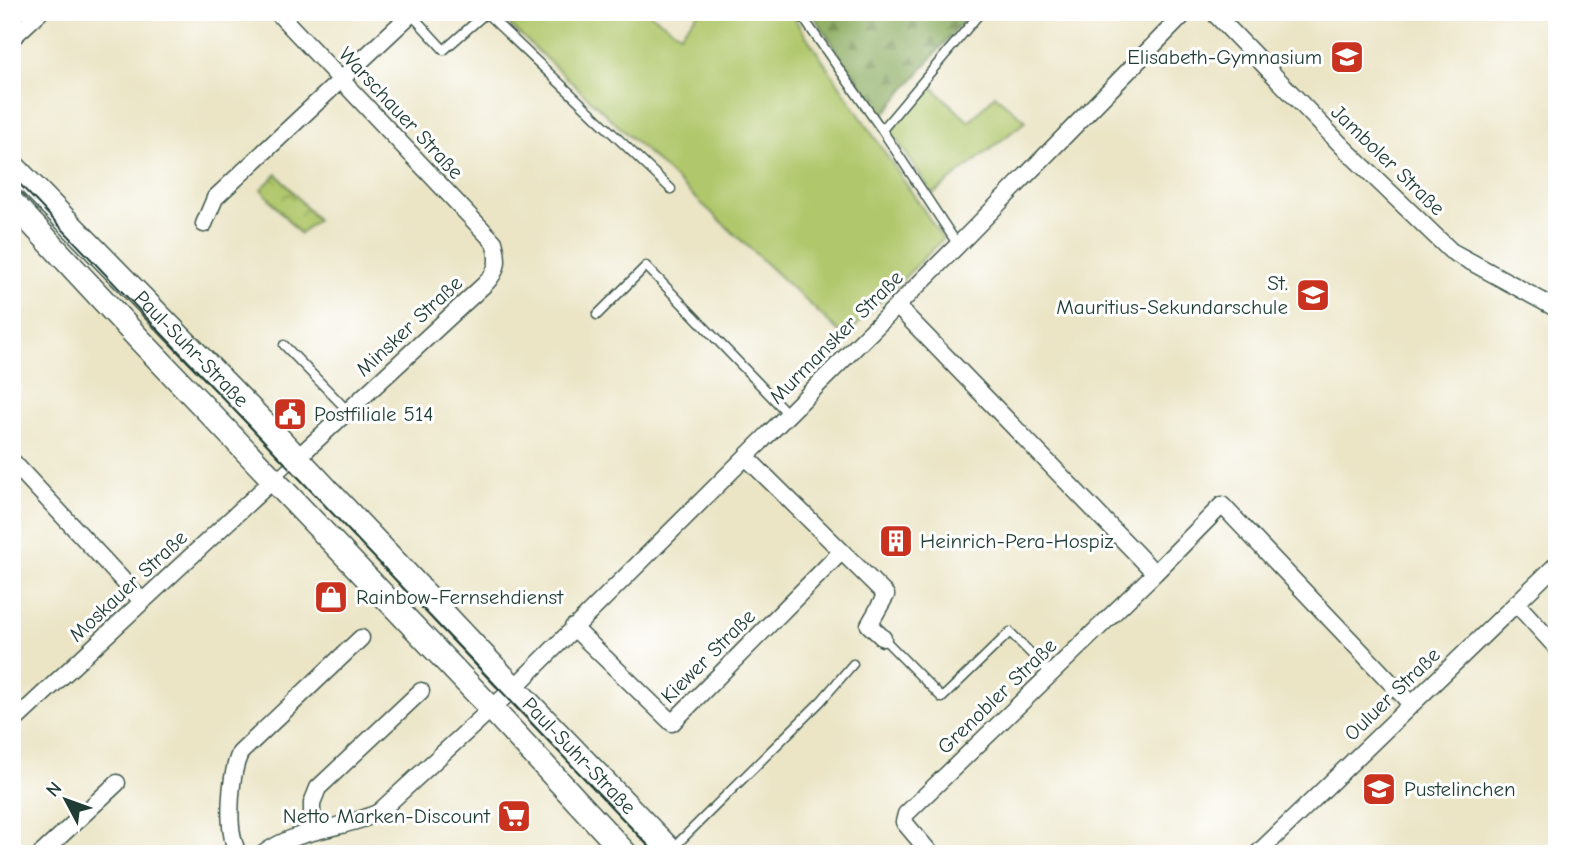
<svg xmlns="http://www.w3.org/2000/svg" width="1569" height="866" viewBox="0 0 1569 866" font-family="'Comic Neue',sans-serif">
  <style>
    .grass { fill: #b1c76c; stroke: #688250; stroke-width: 2 }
    .forest { fill: url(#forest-firs); stroke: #56744a; stroke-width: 2 }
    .park { fill: url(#park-crowns); stroke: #688250; stroke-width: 2 }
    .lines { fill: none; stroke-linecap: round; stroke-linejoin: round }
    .lane-casing { stroke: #3e564a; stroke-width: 11 }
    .street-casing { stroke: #3e564a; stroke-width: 19 }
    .secondary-casing { stroke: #3e564a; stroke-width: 26 }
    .lane { stroke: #fff; stroke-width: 8 }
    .street { stroke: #fff; stroke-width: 16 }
    .secondary { stroke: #fff; stroke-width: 23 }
    .tram { stroke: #1f3d34; stroke-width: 2 }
    .labels { text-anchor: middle; stroke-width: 6; stroke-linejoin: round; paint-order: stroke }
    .poi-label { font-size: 21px; fill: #1f3d34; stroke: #fff; text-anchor: start }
    .street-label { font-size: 21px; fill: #1f3d34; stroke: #fff }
  </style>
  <defs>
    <pattern id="forest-firs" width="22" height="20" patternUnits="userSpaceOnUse" patternTransform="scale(1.75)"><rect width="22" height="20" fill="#8cac60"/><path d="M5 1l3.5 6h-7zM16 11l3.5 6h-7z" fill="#728d50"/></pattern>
    <pattern id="park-crowns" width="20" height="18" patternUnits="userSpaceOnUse" patternTransform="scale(1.75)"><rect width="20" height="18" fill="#b1c76c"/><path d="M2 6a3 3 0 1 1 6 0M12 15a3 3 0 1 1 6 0" fill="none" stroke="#8fa35a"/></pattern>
  </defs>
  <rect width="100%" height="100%" fill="#fff"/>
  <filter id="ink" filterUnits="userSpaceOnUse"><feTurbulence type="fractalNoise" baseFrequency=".0143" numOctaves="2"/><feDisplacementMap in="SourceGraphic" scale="14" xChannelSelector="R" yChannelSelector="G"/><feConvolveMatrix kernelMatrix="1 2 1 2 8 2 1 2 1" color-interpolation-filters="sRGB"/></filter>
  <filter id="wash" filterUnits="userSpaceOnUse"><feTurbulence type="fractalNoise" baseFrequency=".00686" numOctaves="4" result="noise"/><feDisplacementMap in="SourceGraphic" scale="28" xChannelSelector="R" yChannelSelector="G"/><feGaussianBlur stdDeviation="1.57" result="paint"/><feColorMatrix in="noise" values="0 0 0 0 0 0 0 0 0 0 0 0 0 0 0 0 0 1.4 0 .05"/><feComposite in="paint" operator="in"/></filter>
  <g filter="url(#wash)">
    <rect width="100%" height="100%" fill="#ebe5c6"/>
    <!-- grass -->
    <path class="grass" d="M496 12H648L680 34 699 12H790L943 239 845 337Z
      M929 84 969 122 995 95 1026 121 933 194 891 131Z"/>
    <!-- forest -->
    <path class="forest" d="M811 12H971L882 116Z"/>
    <!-- park -->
    <path class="park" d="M277 174 317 220 300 234 261 189Z"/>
  </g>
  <g filter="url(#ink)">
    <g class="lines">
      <!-- lane casing -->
      <g class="lane-casing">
        <path id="lane" d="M799 12 882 130 958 245
          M411 14 444 50 486 13 671 189
          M882 130 981 12
          M597 315 646 266 789 415
          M284 345 348 411
          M275 478 296 459
          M883 638 942 698 1010 632 1050 673
          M673 848 821 701 853 664"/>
      </g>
      <!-- street casing -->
      <g class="street-casing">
        <path id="street" d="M277 12 494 242C499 260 499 270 485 284L296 459
          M1213 12 1344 148 1451 251 1557 309
          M12 38 40 12
          M204 224 215 198 411 14
          M897 306 1155 573 1222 505 1411 704
          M746 457 886 595 869 625 883 638
          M12 461 142 601
          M1516 603 1557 648
          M573 627 672 723 841 552
          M12 723 273 480
          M312 831V803L318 788 421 691
          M41 854 117 783
          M239 854C225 833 230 775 240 753L361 638
          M263 854C299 827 341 831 379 812L514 688 958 245 1186 12
          M931 854 904 822 906 814 1155 573
          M1257 854 1557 564"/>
      </g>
      <!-- secondary casing -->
      <g class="secondary-casing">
        <g id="secondary">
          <path id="s1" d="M12 165 269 428 514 688 674 854"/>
          <path d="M12 202 139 339 492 709 626 854"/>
        </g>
      </g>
      <!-- lane -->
      <use href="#lane" class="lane"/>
      <!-- street -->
      <use href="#street" class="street"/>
      <!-- secondary -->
      <use href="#secondary" class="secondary"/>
      <!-- tram -->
      <path class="tram" d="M12 176 656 854"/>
    </g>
  </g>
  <!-- icons -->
  <defs>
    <g id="school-square" transform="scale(1.75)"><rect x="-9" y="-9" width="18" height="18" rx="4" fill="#c8321e" stroke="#fff"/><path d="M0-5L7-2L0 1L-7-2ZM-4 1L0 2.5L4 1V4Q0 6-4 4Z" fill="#fff"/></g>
    <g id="civic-square" transform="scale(1.75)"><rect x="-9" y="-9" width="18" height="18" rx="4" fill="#c8321e" stroke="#fff"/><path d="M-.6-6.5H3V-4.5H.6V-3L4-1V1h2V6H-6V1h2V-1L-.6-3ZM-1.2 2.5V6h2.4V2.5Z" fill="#fff"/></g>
    <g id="building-square" transform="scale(1.75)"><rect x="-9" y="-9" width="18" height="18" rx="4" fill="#c8321e" stroke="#fff"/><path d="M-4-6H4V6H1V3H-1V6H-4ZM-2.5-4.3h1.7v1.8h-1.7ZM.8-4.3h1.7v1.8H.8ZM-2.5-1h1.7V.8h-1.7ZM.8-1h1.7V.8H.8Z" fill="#fff"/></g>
    <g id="shop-square" transform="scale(1.75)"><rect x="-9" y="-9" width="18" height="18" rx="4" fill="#c8321e" stroke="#fff"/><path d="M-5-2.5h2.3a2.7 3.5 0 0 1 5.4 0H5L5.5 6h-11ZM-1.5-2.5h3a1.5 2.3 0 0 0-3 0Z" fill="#fff"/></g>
    <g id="supermarket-square" transform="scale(1.75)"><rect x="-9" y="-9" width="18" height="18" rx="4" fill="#c8321e" stroke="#fff"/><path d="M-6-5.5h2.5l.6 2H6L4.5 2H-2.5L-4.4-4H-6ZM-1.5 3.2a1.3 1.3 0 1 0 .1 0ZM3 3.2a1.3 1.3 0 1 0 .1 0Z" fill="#fff"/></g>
  </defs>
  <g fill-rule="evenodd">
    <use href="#school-square" x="1347" y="57"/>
    <use href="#school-square" x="1313" y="295"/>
    <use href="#civic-square" x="290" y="414"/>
    <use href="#building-square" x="896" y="541"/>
    <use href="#shop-square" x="331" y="597"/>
    <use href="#school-square" x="1379" y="789"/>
    <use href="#supermarket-square" x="514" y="816"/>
  </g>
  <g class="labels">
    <!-- poi labels -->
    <g class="poi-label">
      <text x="1322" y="64" text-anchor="end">Elisabeth-Gymnasium</text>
      <text x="1288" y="290" text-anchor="end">St.<tspan x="1288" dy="24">Mauritius-Sekundarschule</tspan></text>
      <text x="314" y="421">Postfiliale 514</text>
      <text x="920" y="548">Heinrich-Pera-Hospiz</text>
      <text x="356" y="604">Rainbow-Fernsehdienst</text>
      <text x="1404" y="796">Pustelinchen</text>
      <text x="490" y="823" text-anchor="end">Netto Marken-Discount</text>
    </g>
    <!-- street labels -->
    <g class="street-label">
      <text transform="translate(401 113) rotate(47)" y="7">Warschauer Straße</text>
      <text transform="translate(1388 160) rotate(44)" y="7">Jamboler Straße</text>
      <text transform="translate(409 326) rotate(-43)" y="7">Minsker Straße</text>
      <text transform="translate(836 337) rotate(-45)" y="7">Murmansker Straße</text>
      <text dy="7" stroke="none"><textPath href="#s1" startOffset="257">Paul-Suhr-Straße</textPath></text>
      <text transform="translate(128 586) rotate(-43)" y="7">Moskauer Straße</text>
      <text transform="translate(708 656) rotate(-45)" y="7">Kiewer Straße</text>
      <text transform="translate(1392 694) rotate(-44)" y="7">Ouluer Straße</text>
      <text transform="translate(997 696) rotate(-44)" y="7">Grenobler Straße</text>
      <text dy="7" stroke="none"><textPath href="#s1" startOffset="819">Paul-Suhr-Straße</textPath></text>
    </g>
  </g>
  <!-- margin -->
  <rect width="1569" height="866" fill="none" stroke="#fff" stroke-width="42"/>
  <!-- north arrow -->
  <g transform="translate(66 800) rotate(311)" stroke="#ffffff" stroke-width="5" paint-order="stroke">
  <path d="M0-5L12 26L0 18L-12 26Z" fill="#1f3d34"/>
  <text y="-10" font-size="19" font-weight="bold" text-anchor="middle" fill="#1f3d34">N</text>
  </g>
</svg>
